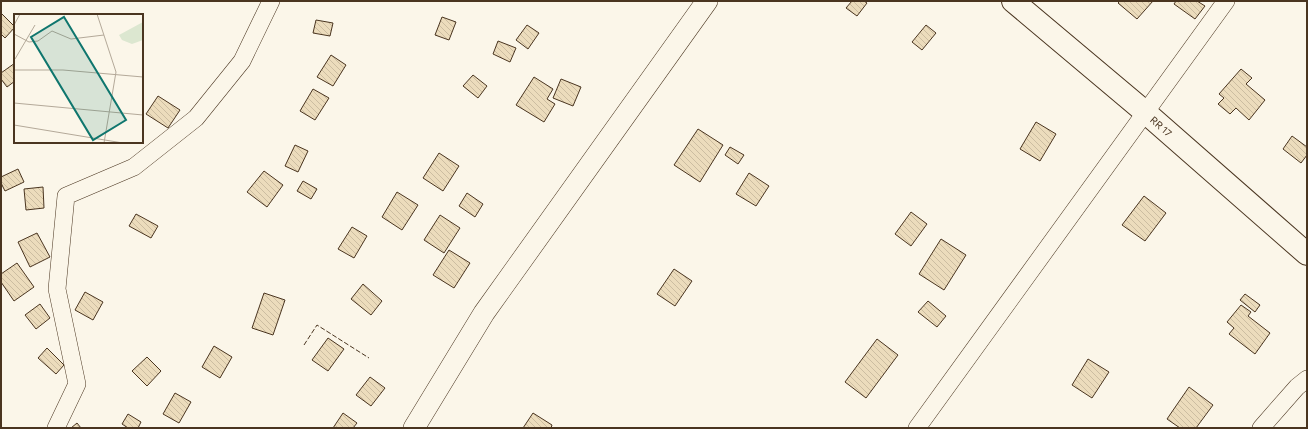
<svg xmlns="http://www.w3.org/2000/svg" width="1308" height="429" viewBox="0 0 1308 429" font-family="Commissioner,sans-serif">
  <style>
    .building { fill: url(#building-back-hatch); stroke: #4a3520 }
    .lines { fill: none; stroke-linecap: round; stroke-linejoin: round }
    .minor-casing { stroke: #4a3520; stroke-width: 18 }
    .tertiary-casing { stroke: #4a3520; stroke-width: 22 }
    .secondary-casing { stroke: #4a3520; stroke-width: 24 }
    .minor { stroke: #fbf6e9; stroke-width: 17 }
    .tertiary { stroke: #fbf6e9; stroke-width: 21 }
    .secondary { stroke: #fbf6e9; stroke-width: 22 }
    .fence { stroke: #4a3520; stroke-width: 1; stroke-dasharray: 5 2; stroke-linecap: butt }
    .labels { text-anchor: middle; stroke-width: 3; stroke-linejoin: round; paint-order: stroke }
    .street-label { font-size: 10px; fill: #4a3520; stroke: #fbf6e9 }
    .inset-road { fill: none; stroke: #b4a999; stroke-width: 1 }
    .view { fill: #0f766e; fill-opacity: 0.15; stroke: #0f766e; stroke-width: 2 }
    .inset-edge { fill: none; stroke: #4a3520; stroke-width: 2 }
  </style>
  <defs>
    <pattern id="building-back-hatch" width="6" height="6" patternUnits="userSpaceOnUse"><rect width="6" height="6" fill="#ecdcbc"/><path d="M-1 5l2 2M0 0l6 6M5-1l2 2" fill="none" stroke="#ccbda1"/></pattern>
  </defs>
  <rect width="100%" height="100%" fill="#fbf6e9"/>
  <!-- building -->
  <path class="building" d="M852 1H864L867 3 857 16 846 8Z
    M1120 1H1153L1137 19 1118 3Z
    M1176 1H1197L1205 6 1195 19 1174 4Z
    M1 13 15 27 5 38 1 34Z
    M442 17 456 22 449 40 435 35Z
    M316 20 333 23 330 36 313 33Z
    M527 25 539 33 528 49 516 40Z
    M926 25 936 33 922 50 912 42Z
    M498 41 516 48 510 62 493 54Z
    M331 55 346 65 333 86 317 77Z
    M15 63V81L7 87 1 79V73Z
    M1241 69 1252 78 1246 84 1265 100 1249 120 1236 108 1230 114 1218 104 1224 98 1219 94Z
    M473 75 487 86 478 98 463 86Z
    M534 77 553 89 547 99 555 104 544 122 516 105Z
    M561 79 581 87 573 106 553 98Z
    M313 89 329 98 315 120 300 111Z
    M158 96 180 110 168 128 146 114Z
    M1036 122 1056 134 1040 161 1020 149Z
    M698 129 723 145 700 182 674 165Z
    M1292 136 1307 147V155L1301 163 1283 149Z
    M295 145 308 151 298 172 285 166Z
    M730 147 744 155 738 164 725 155Z
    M439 153 459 166 443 191 423 178Z
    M18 169 24 182 5 191 1 183V177Z
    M264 171 283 185 267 207 247 192Z
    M749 173 769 186 756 206 736 194Z
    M303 181 317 189 311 199 297 191Z
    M43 187 44 208 26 210 24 189Z
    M397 192 418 205 402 230 382 217Z
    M467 193 483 204 475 217 459 206Z
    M1144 196 1166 213 1145 241 1122 225Z
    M911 212 927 224 911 246 895 234Z
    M136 214 158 226 151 238 129 226Z
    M440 215 460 228 444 253 424 240Z
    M352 227 367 236 354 258 338 249Z
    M37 233 50 257 30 267 18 242Z
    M941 239 966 255 944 290 919 274Z
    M449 250 470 263 454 288 433 275Z
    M17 263 34 287 14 301 1 282V274Z
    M674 269 692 281 675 306 657 294Z
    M363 284 382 301 371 315 351 299Z
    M85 292 103 302 93 320 75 310Z
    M264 293 285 300 273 335 252 328Z
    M1245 294 1260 305 1255 312 1240 300Z
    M928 301 946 316 937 327 918 312Z
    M40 304 50 318 36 329 25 315Z
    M1241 305 1251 312 1248 316 1270 333 1255 354 1229 334 1234 328 1227 322Z
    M328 338 344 349 328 371 312 360Z
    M877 339 898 355 866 398 845 382Z
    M214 346 232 357 220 378 202 367Z
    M47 348 64 365 56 374 38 358Z
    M147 357 161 371 147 386 132 371Z
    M1088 359 1109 372 1092 398 1072 385Z
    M370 377 385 388 371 406 356 395Z
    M1189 387 1213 405 1196 428H1180L1167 419Z
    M175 393 191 402 179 423 163 414Z
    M343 413 357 423 353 428H333Z
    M533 413 552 425 551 428H523Z
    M128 414 141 422 138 428H128L122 424Z
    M77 423 81 428H71Z"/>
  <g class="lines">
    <!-- minor casing -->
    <g class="minor-casing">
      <path id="minor" d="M56 428 77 384 57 289 66 196 134 167 196 118 242 61 271 1
        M917 428 1226 1
        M1261 428 1297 387 1307 379"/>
    </g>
    <!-- tertiary casing -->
    <g class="tertiary-casing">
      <path id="tertiary" d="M414 428 484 313 707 1"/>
    </g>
    <!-- secondary casing -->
    <g class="secondary-casing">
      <g id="secondary">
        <path id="s1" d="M1013 1 1145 112 1307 254"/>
      </g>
    </g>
    <!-- minor -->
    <use href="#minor" class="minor"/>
    <!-- tertiary -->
    <use href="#tertiary" class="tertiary"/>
    <!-- secondary -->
    <use href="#secondary" class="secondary"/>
    <!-- fence -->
    <path class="fence" d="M304 345 317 325 369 358"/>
  </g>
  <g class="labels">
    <!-- street labels -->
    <g class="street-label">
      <text dy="4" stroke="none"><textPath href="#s1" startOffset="194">RR 17</textPath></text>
    </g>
  </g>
  <!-- overview -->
  <g transform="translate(14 14)">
    <rect width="129" height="129" fill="#fbf6e9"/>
    <path d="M129 8V26L118 30 108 26 105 21Z" fill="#dce7d0"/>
    <path class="inset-road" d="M83 0 102 58 90 129M0 11 6 0M0 20 15 28 24 27 38 17 57 25 90 21M1 45 21 11M0 56H49L129 63M0 89 129 101M0 111 109 129"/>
    <path class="view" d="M50 3 112 106 79 126 17 23Z"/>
    <rect width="129" height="129" class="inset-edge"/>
  </g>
  <!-- border -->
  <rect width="1308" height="429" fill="none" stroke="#4a3520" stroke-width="4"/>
</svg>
